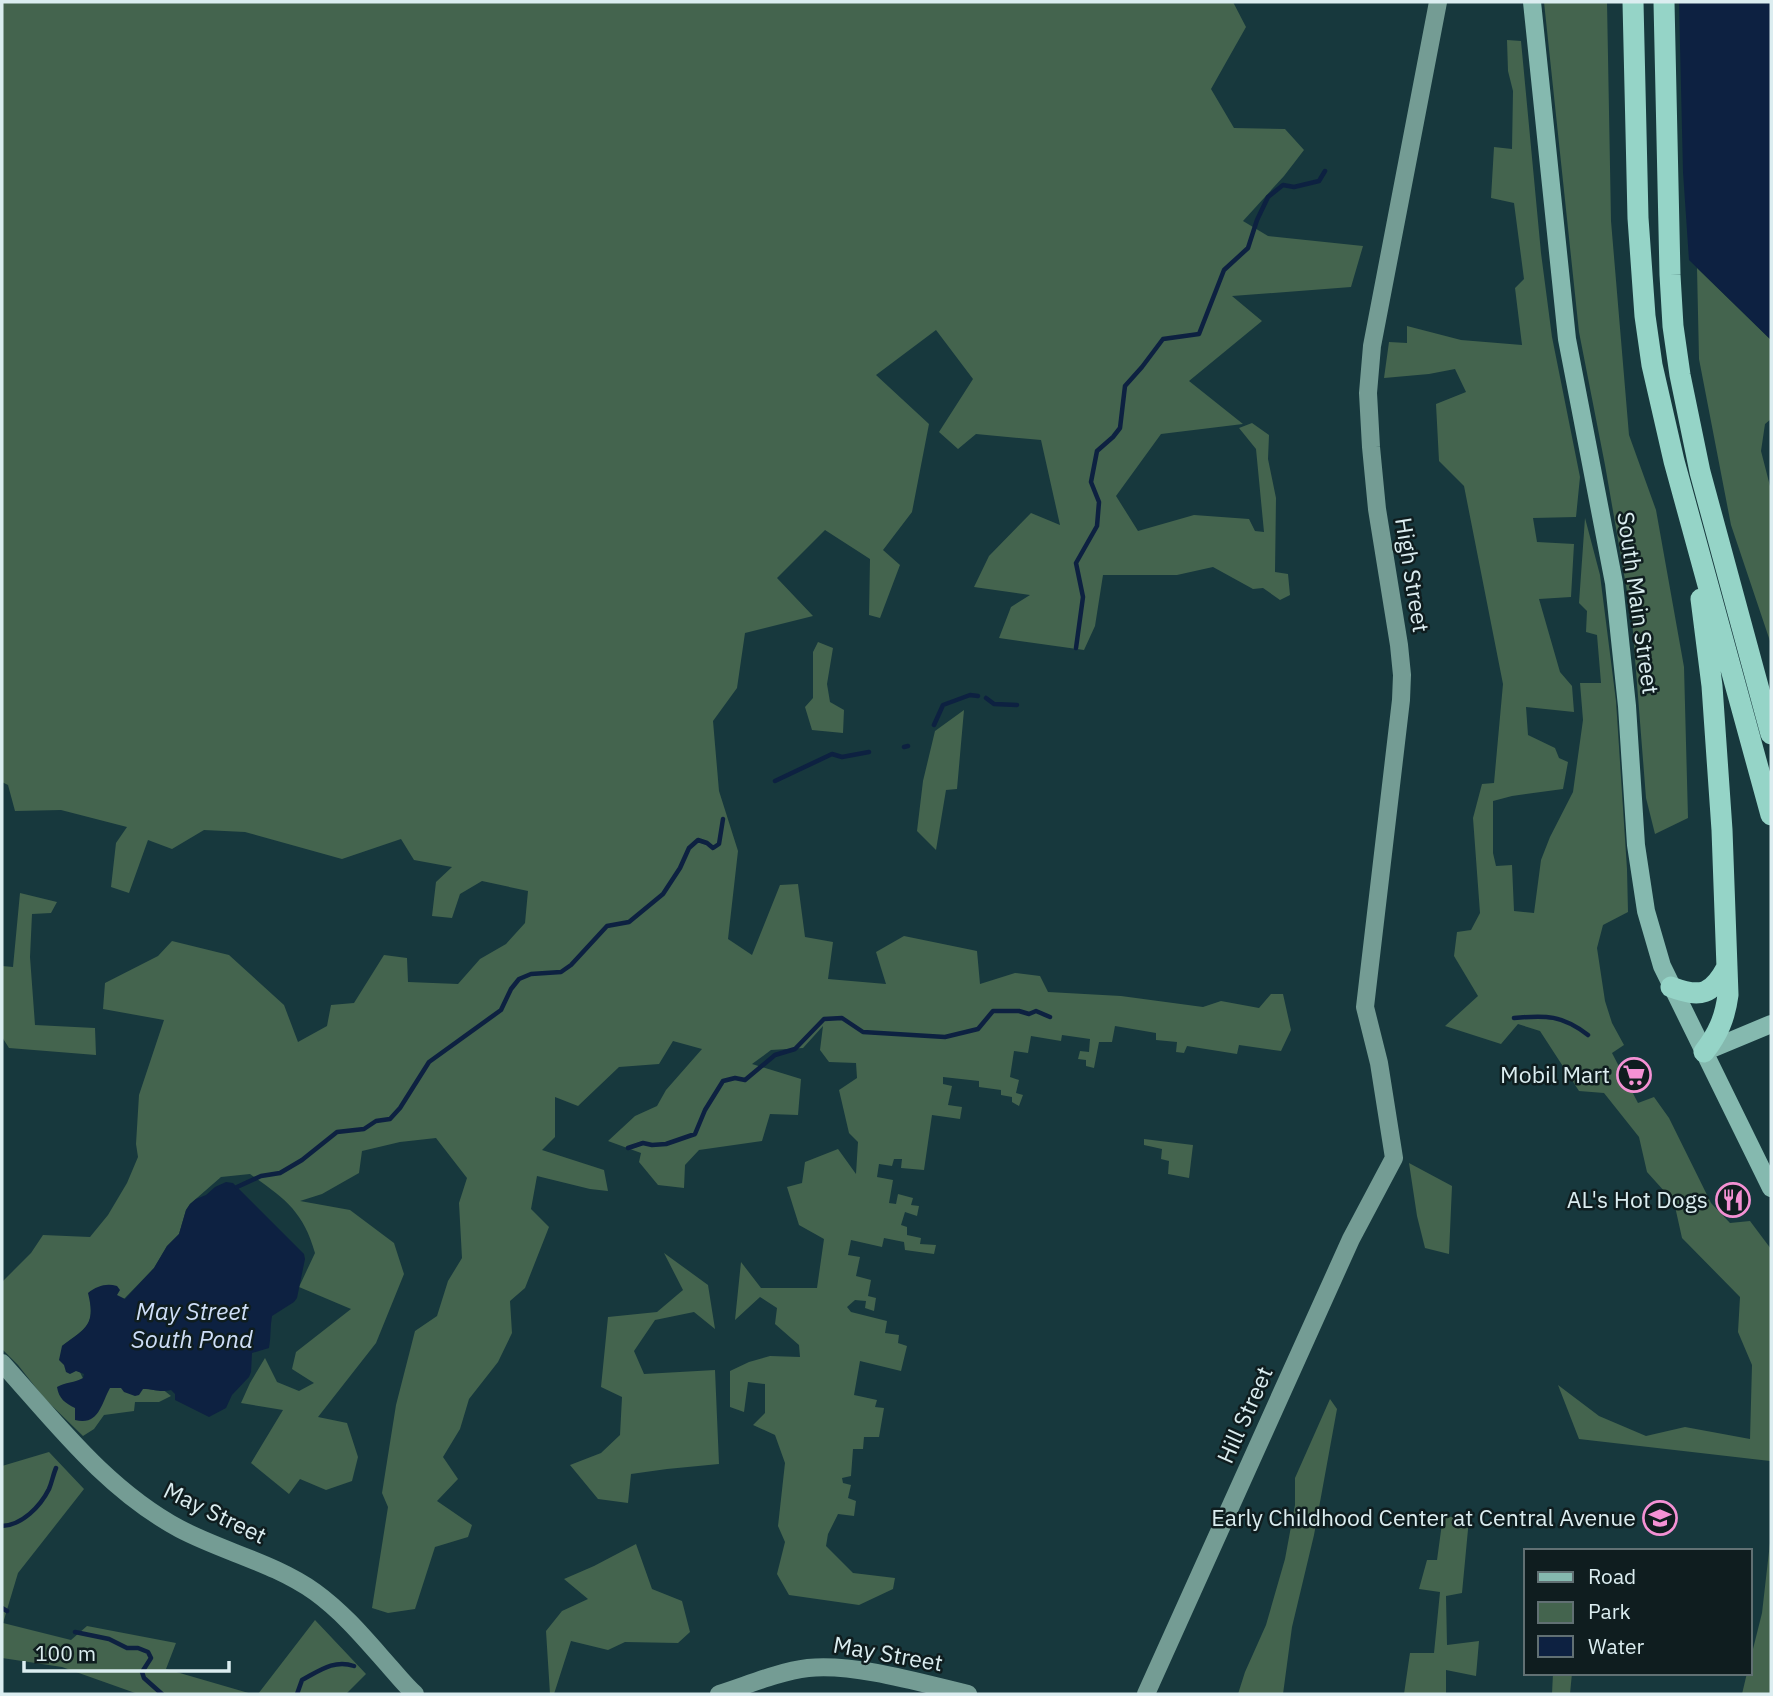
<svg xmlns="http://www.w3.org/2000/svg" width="1773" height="1696" viewBox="0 0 1773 1696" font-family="'IBM Plex Sans',sans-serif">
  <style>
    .green { fill: #44644e }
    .water { fill: #0d2141 }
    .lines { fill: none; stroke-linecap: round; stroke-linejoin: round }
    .stream { stroke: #0d2141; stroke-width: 4.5 }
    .secondary { stroke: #749c94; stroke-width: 18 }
    .primary { stroke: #85b9af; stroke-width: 18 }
    .highway { stroke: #95d4c7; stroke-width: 21 }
    .labels { text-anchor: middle; stroke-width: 5; stroke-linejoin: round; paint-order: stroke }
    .street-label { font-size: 23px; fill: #dbedf0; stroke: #0f1d1f }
    .poi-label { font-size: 23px; fill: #dbedf0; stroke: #0f1d1f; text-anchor: end }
    .water-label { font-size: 24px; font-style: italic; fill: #cedef7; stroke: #0f1d1f }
  </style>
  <rect width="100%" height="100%" fill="#17383d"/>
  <!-- green -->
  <path class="green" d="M2 2H1233L1246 27 1211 89 1234 128 1285 129 1304 150 1284 176 1243 221 1268 236 1363 246 1351 287 1232 296 1262 321 1189 381 1243 424 1161 434 1116 496 1138 531 1194 515 1249 519 1255 531 1264 532 1256 449 1239 428 1252 423 1269 435 1268 459 1276 498 1275 572 1288 574 1290 595 1280 600 1263 588 1253 589 1213 567 1177 575H1103L1095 626 1084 650 999 638 1011 607 1030 595 974 587 989 556 1031 513 1060 525 1041 440 976 434 958 449 939 432 973 379 936 330 876 375 929 424 912 512 883 550 900 565 880 618 869 615 870 559 825 530 777 578 813 616 745 633 737 688 713 721 719 791 738 851 728 939 752 955 780 885 798 884 805 937 833 942 828 979 886 984 876 952 904 936 977 951 980 984 1015 973 1040 976 1048 992 1121 996 1203 1007 1221 1001 1259 1008 1271 994H1283L1291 1030 1281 1051 1239 1045 1237 1054 1187 1046 1184 1053 1176 1052 1177 1042 1156 1040V1033L1115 1026 1112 1042H1099L1094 1068 1086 1066V1060L1078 1059 1080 1051 1089 1052 1090 1039 1062 1035 1061 1041 1031 1036 1028 1053 1014 1051 1010 1077 1019 1080 1016 1093 1023 1095 1019 1106 1012 1102V1097L1001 1095V1090L979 1087V1081L943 1077V1084L952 1086 948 1105 962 1107 960 1119 932 1115 924 1170 901 1168 902 1159H894L892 1166 879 1164 877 1177 893 1180 889 1203 896 1204 898 1194 913 1198 911 1205 919 1206 917 1216 905 1212 901 1225 907 1227V1235L921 1238 920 1244 936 1245 934 1254 905 1250 904 1242 884 1238 882 1247 851 1240 848 1255 860 1257 856 1276 871 1280 868 1296 876 1298 874 1311 865 1308 866 1301 855 1300 847 1307 851 1312 887 1321 885 1333 899 1335 898 1343 907 1346 901 1371 860 1361 854 1395 877 1400 875 1407 884 1408 879 1437H864L863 1449H853L851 1476 842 1478 843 1483 851 1485 848 1498 856 1501 854 1516 838 1514 828 1534 826 1546 853 1573 895 1578 893 1589 859 1605 789 1595 777 1574 785 1542 778 1526 785 1463 775 1435 753 1425 765 1413V1384L748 1382 744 1412 730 1407V1371L749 1362 770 1356 800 1357 799 1345 775 1324 777 1308 760 1297 735 1320 741 1262 761 1288H817L824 1239 799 1225 787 1187 802 1183 805 1162 838 1149 856 1174 858 1142 849 1133 839 1090 857 1078 856 1063 829 1062 820 1050 823 1026 803 1048 771 1050 752 1064 801 1079 798 1115 770 1114 762 1141 699 1150 685 1165 684 1188 658 1185 639 1162 641 1153 608 1141 635 1116 657 1106 666 1090 702 1049 673 1041 659 1064 619 1067 578 1106 555 1097V1137L542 1150 604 1170 608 1191 590 1189 537 1176 531 1209 549 1227 525 1288 510 1301 512 1333 498 1362 469 1399 460 1429 443 1457 458 1479 437 1501 472 1525 468 1537 435 1547 415 1609 388 1613 372 1608 388 1507 382 1493 396 1405 415 1331 437 1316 448 1281 462 1258 459 1203 467 1178 436 1138 400 1142 362 1151 359 1173 322 1194 300 1201 350 1210 394 1243 404 1274 376 1343 318 1417 347 1423 358 1457 352 1481 326 1490 300 1479 289 1494 251 1463 283 1410 241 1403 250 1383 265 1358 277 1382 299 1391 314 1383 292 1369 296 1352 351 1309 299 1287 315 1253C303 1211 285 1199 250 1174L221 1177 190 1204 186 1210 179 1234 167 1246 154 1268 124 1299 89 1293C95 1326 87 1327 62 1346L72 1355 87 1387 105 1374 161 1388 171 1396 159 1402H135L134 1411 104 1415 94 1429 83 1436 44 1398 18 1365 2 1349V1282L31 1253 43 1235 90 1237 108 1215 127 1183 138 1157 136 1144 139 1095 164 1020 103 1009 105 983 158 956 172 941 229 955 284 1005 298 1042 327 1026 331 1005 354 1003 384 955 407 958 408 982 458 984 480 959 506 944 525 923 528 891 482 881 460 894 452 918 432 916 436 882 452 867 414 860 401 839 342 859 245 832 204 830 172 849 148 840 129 893 111 887 116 843 127 827 61 810 15 811 8 785 2 782Z
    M1544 2H1607L1611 221 1629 435 1656 510 1684 667 1688 818 1655 834 1646 798 1632 620 1605 465 1579 332Z
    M1507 40 1521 41 1541 253 1552 337 1580 477 1576 517 1533 518 1537 542 1574 544 1571 597 1539 599 1560 672 1572 686 1574 712 1526 707 1528 735 1555 748 1559 758 1568 762 1563 789 1512 796 1493 801V853L1496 866 1512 865 1514 911 1534 913 1541 860 1550 837 1573 792 1583 720 1580 683H1601L1597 635 1586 632 1587 611 1579 603 1585 518 1600 575 1616 701 1627 869 1628 912 1603 925 1597 948 1605 1001 1612 1023 1624 1045 1612 1053 1638 1103 1654 1097 1669 1118 1711 1203 1730 1223 1750 1221 1771 1249V1464L1770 1461 1579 1439 1558 1385 1599 1416 1646 1436 1685 1427 1750 1439 1752 1365 1738 1332 1740 1297 1682 1238 1674 1202 1647 1172 1639 1137 1604 1093 1579 1091 1540 1031 1518 1024 1501 1044 1445 1026 1478 996 1454 956 1457 932 1471 930 1480 913 1473 818 1482 784 1494 783 1503 684 1464 486 1439 461 1436 404 1466 392 1455 369 1429 374 1384 378 1389 342 1407 343V326L1461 340 1522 345 1515 288 1524 279 1514 203 1491 198 1494 147 1512 149 1513 91 1508 71Z
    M1697 268 1771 340V419L1765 424 1761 451 1771 490V644L1731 525 1699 359Z
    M818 642 833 648 827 684 830 702 844 710 843 733 812 730 805 707 813 698V652Z
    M964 710 957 789 946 790 936 850 917 831 923 781 935 731Z
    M20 893 57 902 51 913 32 914 30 957 35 1025 95 1028 96 1055 9 1048 2 1037V966L13 967Z
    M1144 1139 1193 1145 1189 1178 1168 1174 1169 1161 1161 1159 1162 1149 1144 1145Z
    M1409 1163 1452 1186 1449 1254 1425 1248 1417 1216Z
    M664 1253 708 1285 715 1329 694 1312 655 1320 634 1351 644 1374 715 1370 719 1464 667 1469 631 1474 628 1503 598 1499 570 1465 601 1453 620 1435 622 1397 601 1387 608 1317 657 1312 683 1290Z
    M1330 1399 1337 1409 1314 1535 1292 1627 1283 1694H1238L1245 1672 1266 1625 1285 1559 1295 1505V1478Z
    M49 1452 84 1489 18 1573 3 1623 71 1640 87 1626 176 1643 166 1669 252 1694H138L62 1667 2 1658V1466Z
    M1443 1516 1469 1519 1462 1593 1446 1596 1447 1645 1479 1641 1476 1676 1446 1670V1694H1404L1410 1653H1434L1440 1592 1419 1589 1427 1560H1437Z
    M1771 1534V1694H1742L1747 1673H1750V1661L1762 1613Z
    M636 1544 652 1589 682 1601 690 1632 678 1643 625 1642 608 1650 571 1641 554 1694H550L546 1631 562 1611 588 1599 564 1579 594 1566Z
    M315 1620 366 1674 346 1694H258Z
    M1553 1673H1572L1570 1694H1552Z"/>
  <!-- water -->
  <path class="water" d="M1679 2H1771V340L1689 260 1683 172Z
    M226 1182 233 1183 304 1254 305 1259 297 1298 294 1302 272 1316C270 1327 271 1337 269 1348L252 1353 251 1372 249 1377 232 1395 226 1408 209 1417 175 1400V1394L171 1390C160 1393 154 1389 143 1389L139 1395 135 1396 124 1392 121 1388H110C101 1404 99 1426 75 1420V1408C65 1403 59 1399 57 1387 65 1382 75 1383 83 1378L84 1374 76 1371 70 1374 66 1372 64 1365 59 1360 62 1346C86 1328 96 1325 88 1293 97 1286 106 1283 117 1286L120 1290 117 1295 125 1299 154 1268 167 1246 179 1234 186 1210 190 1204 196 1199 206 1195 215 1187Z"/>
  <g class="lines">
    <!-- stream -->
    <path class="stream" d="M1076 648 1083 597 1076 563 1097 526 1099 502 1091 482 1097 451 1113 437 1120 428 1125 386 1142 367 1163 339 1199 334 1224 270 1248 248 1257 220 1268 197 1283 185 1294 187 1319 181 1325 171
      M986 698 994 704 1017 705
      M934 725 943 705 970 695 978 696
      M904 747 908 746
      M775 781 832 754 842 757 869 752
      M1514 1018C1546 1015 1562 1015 1588 1035
      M628 1148 643 1143 652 1145 666 1144 695 1134 705 1110 723 1081 735 1078 745 1080 775 1055 795 1049 824 1019 842 1018 863 1032 945 1037 978 1029 993 1011H1019L1029 1014 1036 1011 1050 1017
      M237 1187 261 1176 280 1173 302 1160 337 1132 364 1129 376 1121 390 1119 400 1108 429 1062 501 1010 511 989 519 979 531 974 561 972 571 965 607 926 629 922 663 894 680 868 689 848 698 840 707 843 713 848 719 844 723 819
      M2 1526C22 1525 40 1507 49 1489 52 1482 53 1475 56 1468
      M2 1608 7 1611
      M75 1632 109 1639 127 1648H138L148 1652 151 1658 142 1672 144 1678 162 1694
      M297 1694 302 1680C319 1671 334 1659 354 1666"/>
    <!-- secondary -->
    <path class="secondary" d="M2 1363C56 1423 107 1490 180 1529 224 1552 274 1563 315 1592 344 1613 366 1640 390 1667 398 1676 406 1686 415 1694
      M719 1694C748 1685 777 1672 808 1668 854 1663 922 1683 968 1694
      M1146 1694 1351 1239 1394 1158 1379 1063 1365 1007 1401 700 1402 675 1399 645 1377 509 1371 447 1368 393 1372 346 1438 2"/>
    <!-- primary -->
    <path class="primary" d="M1532 2 1567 339 1614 583 1627 706 1636 845 1646 911 1662 966 1771 1188
      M1704 1052 1771 1024"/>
    <!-- highway -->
    <path class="highway" d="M1633 2 1638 218 1645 316 1652 365 1674 461 1771 815
      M1664 2 1670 275 1673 326 1680 375 1700 472 1771 734
      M1701 599 1712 686 1722 830 1728 995C1725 1018 1718 1034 1704 1052
      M1671 987C1701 998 1712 995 1727 967"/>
  </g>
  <!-- icons -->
  <defs>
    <g id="supermarket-ring" transform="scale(1.75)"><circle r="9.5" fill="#0f1d1f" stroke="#f491d4" stroke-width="1.5"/><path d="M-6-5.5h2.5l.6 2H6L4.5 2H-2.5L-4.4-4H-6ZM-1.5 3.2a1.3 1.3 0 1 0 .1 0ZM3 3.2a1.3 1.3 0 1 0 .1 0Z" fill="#f491d4"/></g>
    <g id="restaurant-ring" transform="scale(1.75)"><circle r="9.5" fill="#0f1d1f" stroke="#f491d4" stroke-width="1.5"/><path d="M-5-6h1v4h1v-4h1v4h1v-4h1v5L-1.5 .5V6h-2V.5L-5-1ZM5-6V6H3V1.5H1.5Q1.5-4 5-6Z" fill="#f491d4"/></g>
    <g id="school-ring" transform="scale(1.75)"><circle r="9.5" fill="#0f1d1f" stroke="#f491d4" stroke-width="1.5"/><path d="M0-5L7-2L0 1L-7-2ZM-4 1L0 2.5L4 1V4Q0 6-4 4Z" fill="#f491d4"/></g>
  </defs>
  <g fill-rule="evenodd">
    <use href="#supermarket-ring" x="1634" y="1075"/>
    <use href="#restaurant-ring" x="1733" y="1200"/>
    <use href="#school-ring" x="1660" y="1518"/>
  </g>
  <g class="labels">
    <!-- street labels -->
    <g class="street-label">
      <text transform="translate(1412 575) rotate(81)" y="8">High Street</text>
      <text transform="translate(1638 603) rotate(82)" y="8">South Main Street</text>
      <text transform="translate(1245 1415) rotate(-66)" y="8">Hill Street</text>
      <text transform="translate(215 1513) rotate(26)" y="8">May Street</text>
      <text transform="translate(888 1654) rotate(10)" y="8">May Street</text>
    </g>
    <!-- poi labels -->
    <g class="poi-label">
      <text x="1610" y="1083">Mobil Mart</text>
      <text x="1708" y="1208">AL's Hot Dogs</text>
      <text x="1636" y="1526">Early Childhood Center at Central Avenue</text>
    </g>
    <!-- water labels -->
    <g class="water-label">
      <text x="192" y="1320">May Street<tspan x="192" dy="28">South Pond</tspan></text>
    </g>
  </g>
  <!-- border -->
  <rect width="1773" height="1696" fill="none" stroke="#dbedf0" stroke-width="7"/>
  <!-- legend -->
  <rect x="1524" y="1549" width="228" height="126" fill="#0f1d1f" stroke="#617073" stroke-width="2"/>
  <rect x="1538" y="1572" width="35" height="10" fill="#85b9af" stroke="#617073" stroke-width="2"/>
  <text x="1588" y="1584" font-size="21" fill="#dbedf0">Road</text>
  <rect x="1538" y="1602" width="35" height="21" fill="#44644e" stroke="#617073" stroke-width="2"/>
  <text x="1588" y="1619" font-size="21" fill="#dbedf0">Park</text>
  <rect x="1538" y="1636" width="35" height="21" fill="#0d2141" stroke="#617073" stroke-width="2"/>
  <text x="1588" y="1654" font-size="21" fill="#dbedf0">Water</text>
  <!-- scale -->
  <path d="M24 1661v10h205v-10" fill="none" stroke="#dbedf0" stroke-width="3.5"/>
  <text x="35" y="1661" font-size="21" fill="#dbedf0" stroke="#0f1d1f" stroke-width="5" paint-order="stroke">100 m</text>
</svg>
